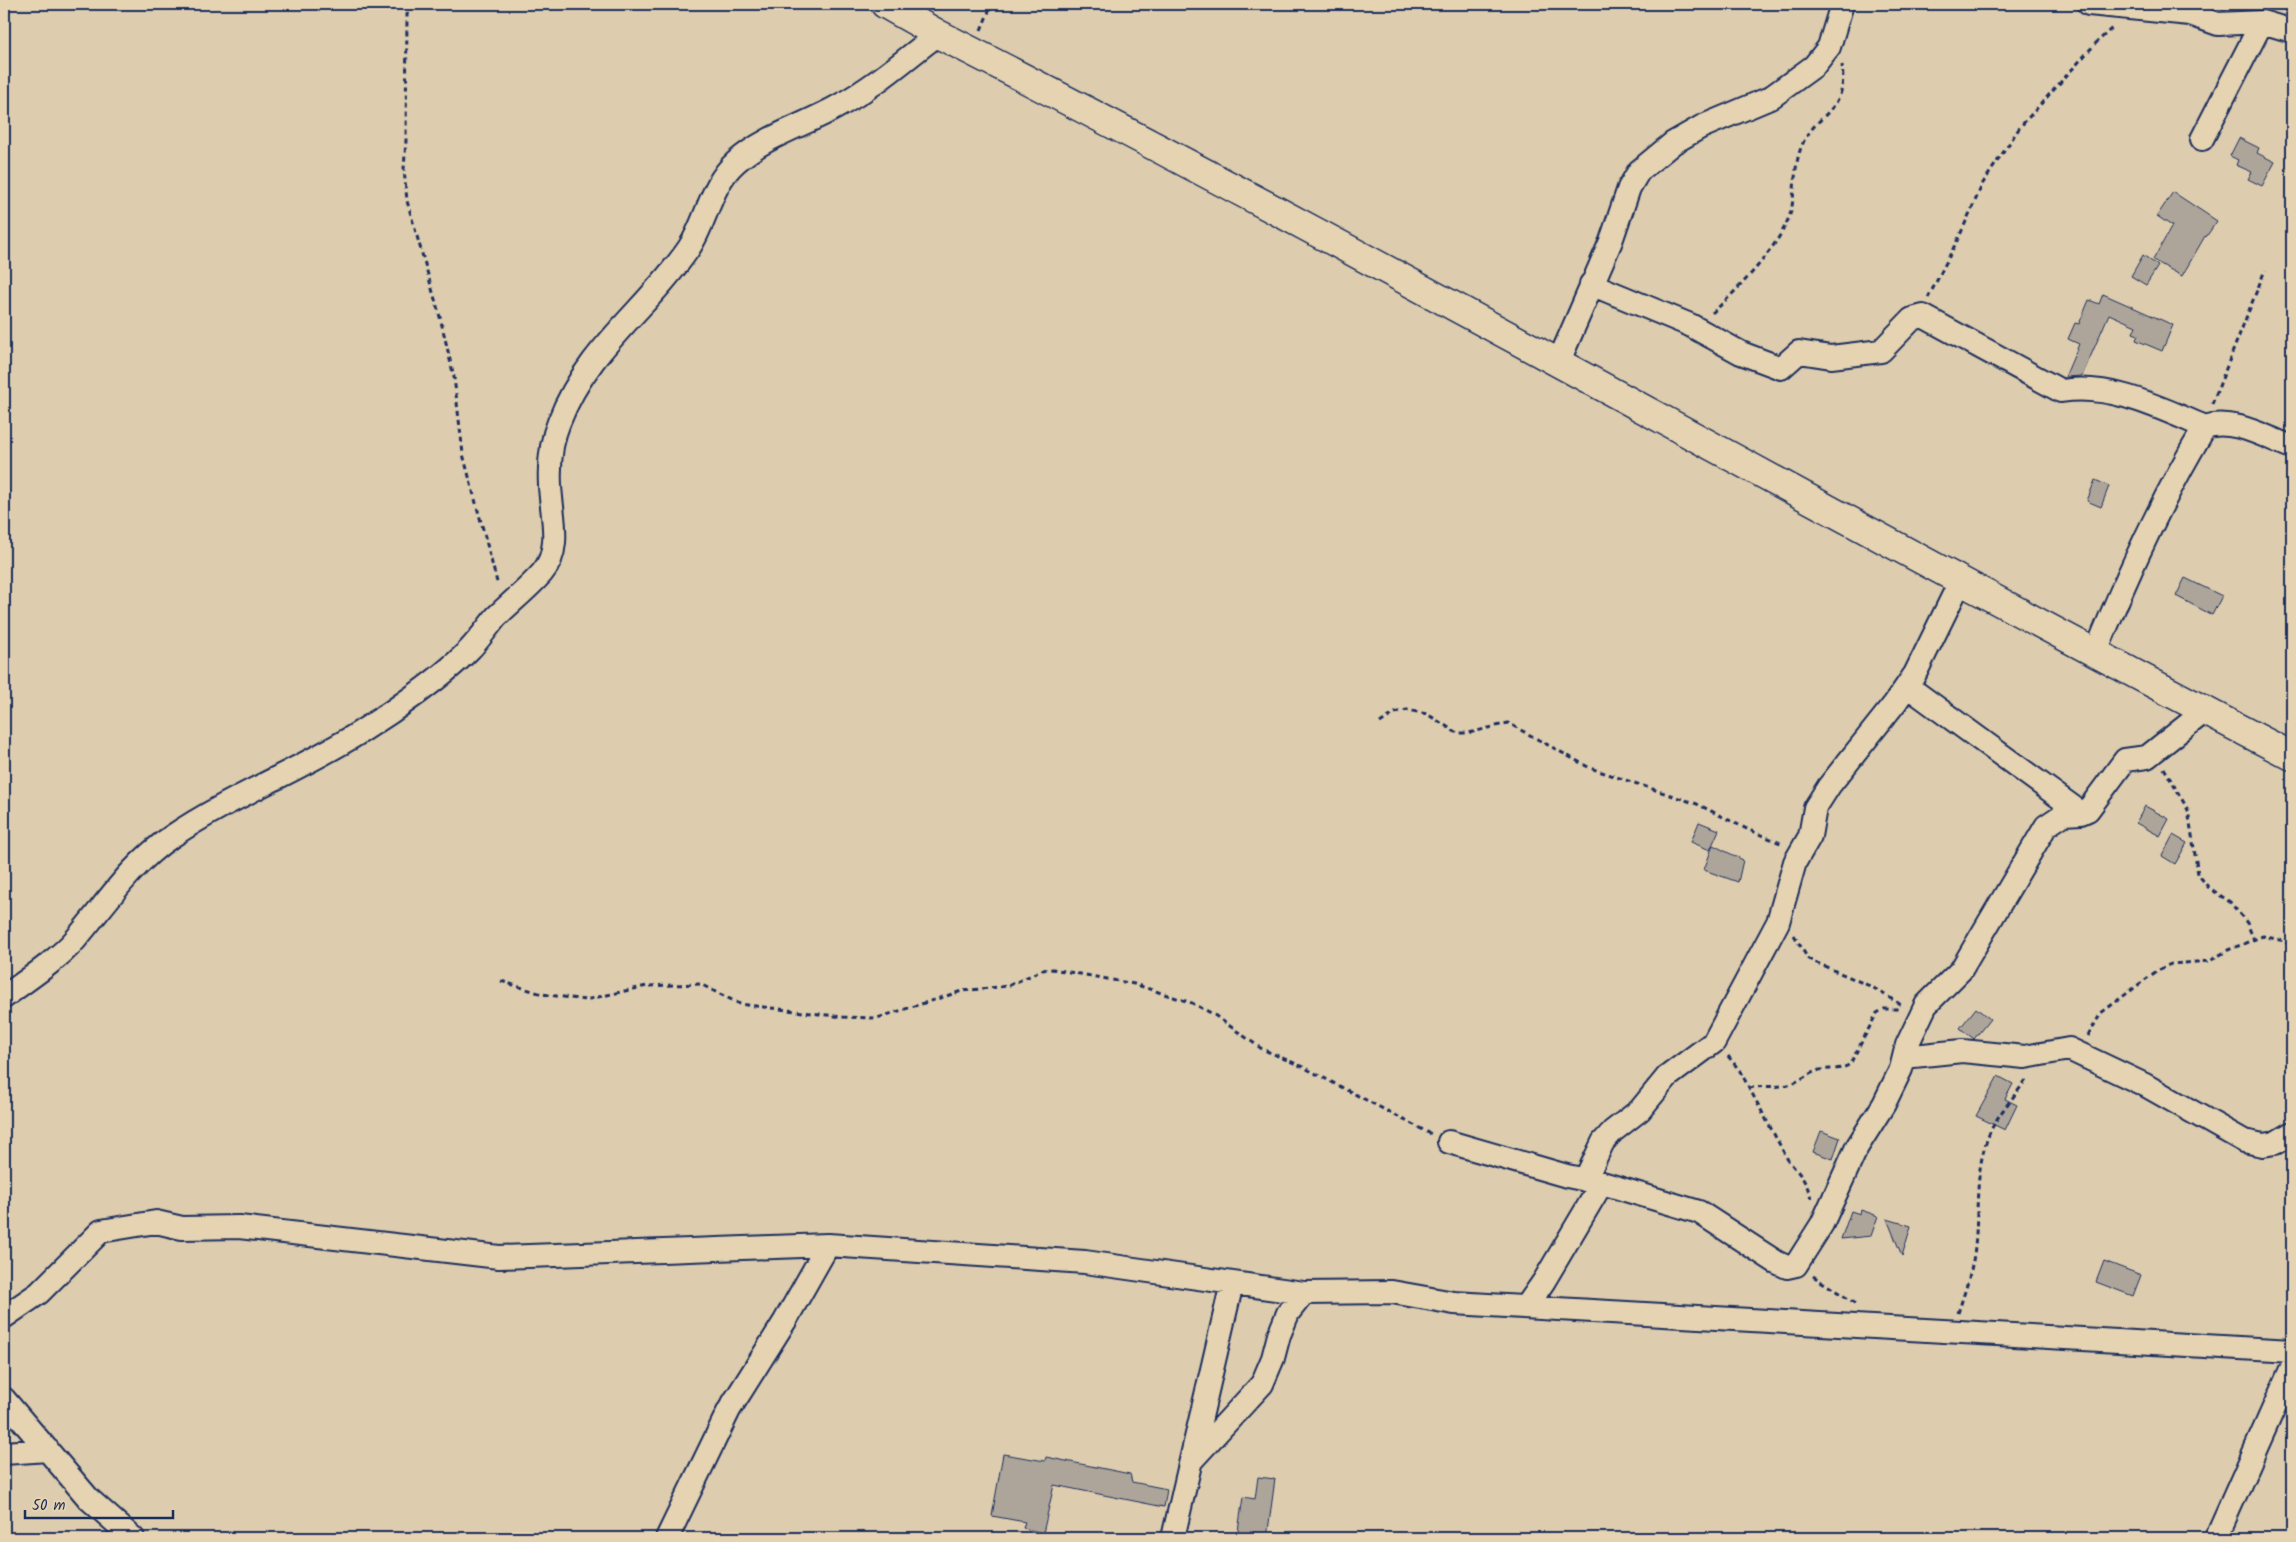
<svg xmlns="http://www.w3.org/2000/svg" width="2296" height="1542" viewBox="0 0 2296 1542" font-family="Kalam,sans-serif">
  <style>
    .building { fill: #ada59a; stroke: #1b2f5e }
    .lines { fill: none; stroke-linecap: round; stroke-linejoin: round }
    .minor-casing { stroke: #1b2f5e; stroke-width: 26 }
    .major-casing { stroke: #1b2f5e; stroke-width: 31 }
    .path { stroke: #1b2f5e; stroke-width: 3; stroke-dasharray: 5 4; stroke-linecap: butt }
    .minor { stroke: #e5d3b1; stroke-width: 22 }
    .major { stroke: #e5d3b1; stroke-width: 28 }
  </style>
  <rect width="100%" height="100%" fill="#ddccae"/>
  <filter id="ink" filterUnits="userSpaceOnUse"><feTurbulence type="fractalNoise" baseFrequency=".02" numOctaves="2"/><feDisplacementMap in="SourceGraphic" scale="10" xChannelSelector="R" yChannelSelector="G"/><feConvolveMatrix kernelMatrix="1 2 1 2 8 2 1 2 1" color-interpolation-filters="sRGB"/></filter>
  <g filter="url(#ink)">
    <!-- building -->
    <path class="building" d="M2239 138 2259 148 2257 153 2275 162 2262 186 2248 179 2252 172 2236 165 2238 160 2230 156Z
      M2173 192 2217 221 2206 237 2205 236 2182 276 2153 260 2172 226 2157 216Z
      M2143 255 2158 266 2146 285 2131 276Z
      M2103 294 2173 325 2162 351 2136 340 2138 335 2133 333 2136 326 2109 314 2082 376 2065 377 2079 344 2068 339 2075 323 2079 324 2089 300 2099 304Z
      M2095 480 2109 486 2101 507 2087 501Z
      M2185 578 2222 596 2212 615 2176 596Z
      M2145 806 2169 819 2160 836 2136 823Z
      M1699 822 1719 830 1710 850 1691 842Z
      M2173 835 2187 843 2175 864 2162 856Z
      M1713 845 1743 860 1738 882 1704 870Z
      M1976 1008 1990 1019 1974 1039 1960 1028Z
      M1998 1076 2013 1084 2005 1099 2017 1105 2005 1130 1976 1116Z
      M1821 1131 1840 1138 1833 1159 1813 1152Z
      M1861 1210 1878 1216 1871 1236 1841 1239 1851 1211 1860 1214Z
      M1887 1219 1911 1226 1902 1256Z
      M2104 1261 2141 1275 2133 1296 2096 1282Z
      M1003 1454 1045 1461 1046 1457 1130 1474 1132 1482 1167 1489 1164 1507 1054 1485 1043 1533 1023 1528 1025 1522 992 1516Z
      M1258 1477 1275 1479 1267 1538H1237L1243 1497 1255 1499Z"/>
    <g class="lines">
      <!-- minor casing -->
      <g class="minor-casing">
        <path id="minor" d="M2089 4 2190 14 2218 24 2262 22 2292 31
          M2202 139 2262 22
          M1591 284 1690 325 1741 353 1781 368 1799 352 1831 357 1881 351 1912 319 1923 316 2061 391C2111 383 2160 408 2205 427
          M1559 361 1611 241 1629 188 1639 171 1673 143 1701 127 1770 98 1814 66 1829 47 1842 4
          M2096 652C2127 575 2162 498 2205 427 2232 417 2267 438 2292 447
          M1907 686 2081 813
          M4 997C28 979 55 962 75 940 106 904 131 864 171 837 231 796 301 770 362 731 394 711 444 676 469 650 479 640 487 628 496 617 511 602 528 589 542 573 563 549 551 514 550 485 549 464 551 441 559 422 587 348 647 310 689 248 707 221 710 185 736 162 764 137 802 126 835 108 872 88 905 60 938 34
          M1904 1057 1962 1051 2025 1057 2069 1049 2145 1085 2244 1141 2263 1145 2275 1143 2292 1133
          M1449 1142 1567 1176 1602 1183 1699 1212 1776 1262 1787 1267 1796 1265 1822 1224 1857 1147 1884 1104 1901 1069 1907 1045 1926 1005 1961 970 2046 826 2064 814 2081 813 2088 810 2125 760 2147 757 2205 711
          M1585 1180 1603 1142 1613 1131 1640 1110 1667 1077 1714 1042 1778 922 1795 862 1810 836 1815 808 1829 786 1895 703 1915 674 1961 580
          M1526 1307 1544 1281 1602 1183
          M4 1317 39 1293 101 1231 156 1222 182 1228 239 1227 499 1257 828 1245 1085 1262 1304 1293 1392 1292 1454 1303 2292 1351
          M4 1399 89 1499 133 1538
          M4 1453 48 1450
          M1191 1461 1262 1384 1273 1358 1279 1335 1288 1313 1304 1293
          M667 1538 729 1410 785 1321 828 1245
          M1173 1538 1232 1283
          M2216 1538 2292 1367"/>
      </g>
      <!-- major casing -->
      <g class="major-casing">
        <path id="major" d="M885 4 938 34C1394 266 1838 521 2292 756"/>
      </g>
      <!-- path -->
      <path class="path" d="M410 4 407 15 406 140 404 169 407 201 440 317 454 377 463 454 498 586
        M981 30 992 4
        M1928 298 1960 235 1983 183 2020 127 2096 43 2113 27
        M1712 313C1738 290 1782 244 1791 211 1796 189 1793 164 1803 143 1818 111 1848 113 1842 65
        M2212 404 2265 270
        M1380 723 1395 713 1407 710 1427 714 1457 733H1469L1508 723 1590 768 1697 804 1749 830 1783 844
        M2164 768 2188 810 2198 874 2208 887 2230 902 2247 923 2254 940
        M1794 935 1808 959 1872 987 1903 1006
        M501 981 542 994 585 1000 647 986 700 984 740 1004 843 1017 877 1018 962 991 1008 986 1042 970 1053 969 1134 984 1192 1003 1213 1014 1262 1049 1303 1067 1431 1134
        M2088 1036 2101 1013 2158 970 2171 964 2210 961 2228 950 2263 936 2284 941 2292 947
        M1728 1056 1740 1071 1789 1162C1800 1173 1807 1183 1811 1198
        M1749 1088C1762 1085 1775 1088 1788 1085 1799 1082 1808 1073 1820 1070 1830 1068 1841 1071 1850 1064L1877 1013 1884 1009H1901
        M1813 1276 1856 1304
        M1958 1313C1965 1291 1973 1269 1975 1246 1979 1207 1974 1167 1991 1130 2000 1111 2016 1095 2028 1077"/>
      <!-- minor -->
      <use href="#minor" class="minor"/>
      <!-- major -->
      <use href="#major" class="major"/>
    </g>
  </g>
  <!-- margin -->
  <rect width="2296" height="1542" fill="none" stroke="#e5d3b1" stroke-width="20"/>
  <rect x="10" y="10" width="2276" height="1522" fill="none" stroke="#1b2f5e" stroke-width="2" filter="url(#ink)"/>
  <!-- scale -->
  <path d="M25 1510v8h148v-8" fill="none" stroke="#1b2f5e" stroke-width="2.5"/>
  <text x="32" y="1510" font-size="15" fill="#1b2f5e" stroke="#e5d3b1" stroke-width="4" paint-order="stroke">50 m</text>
</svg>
